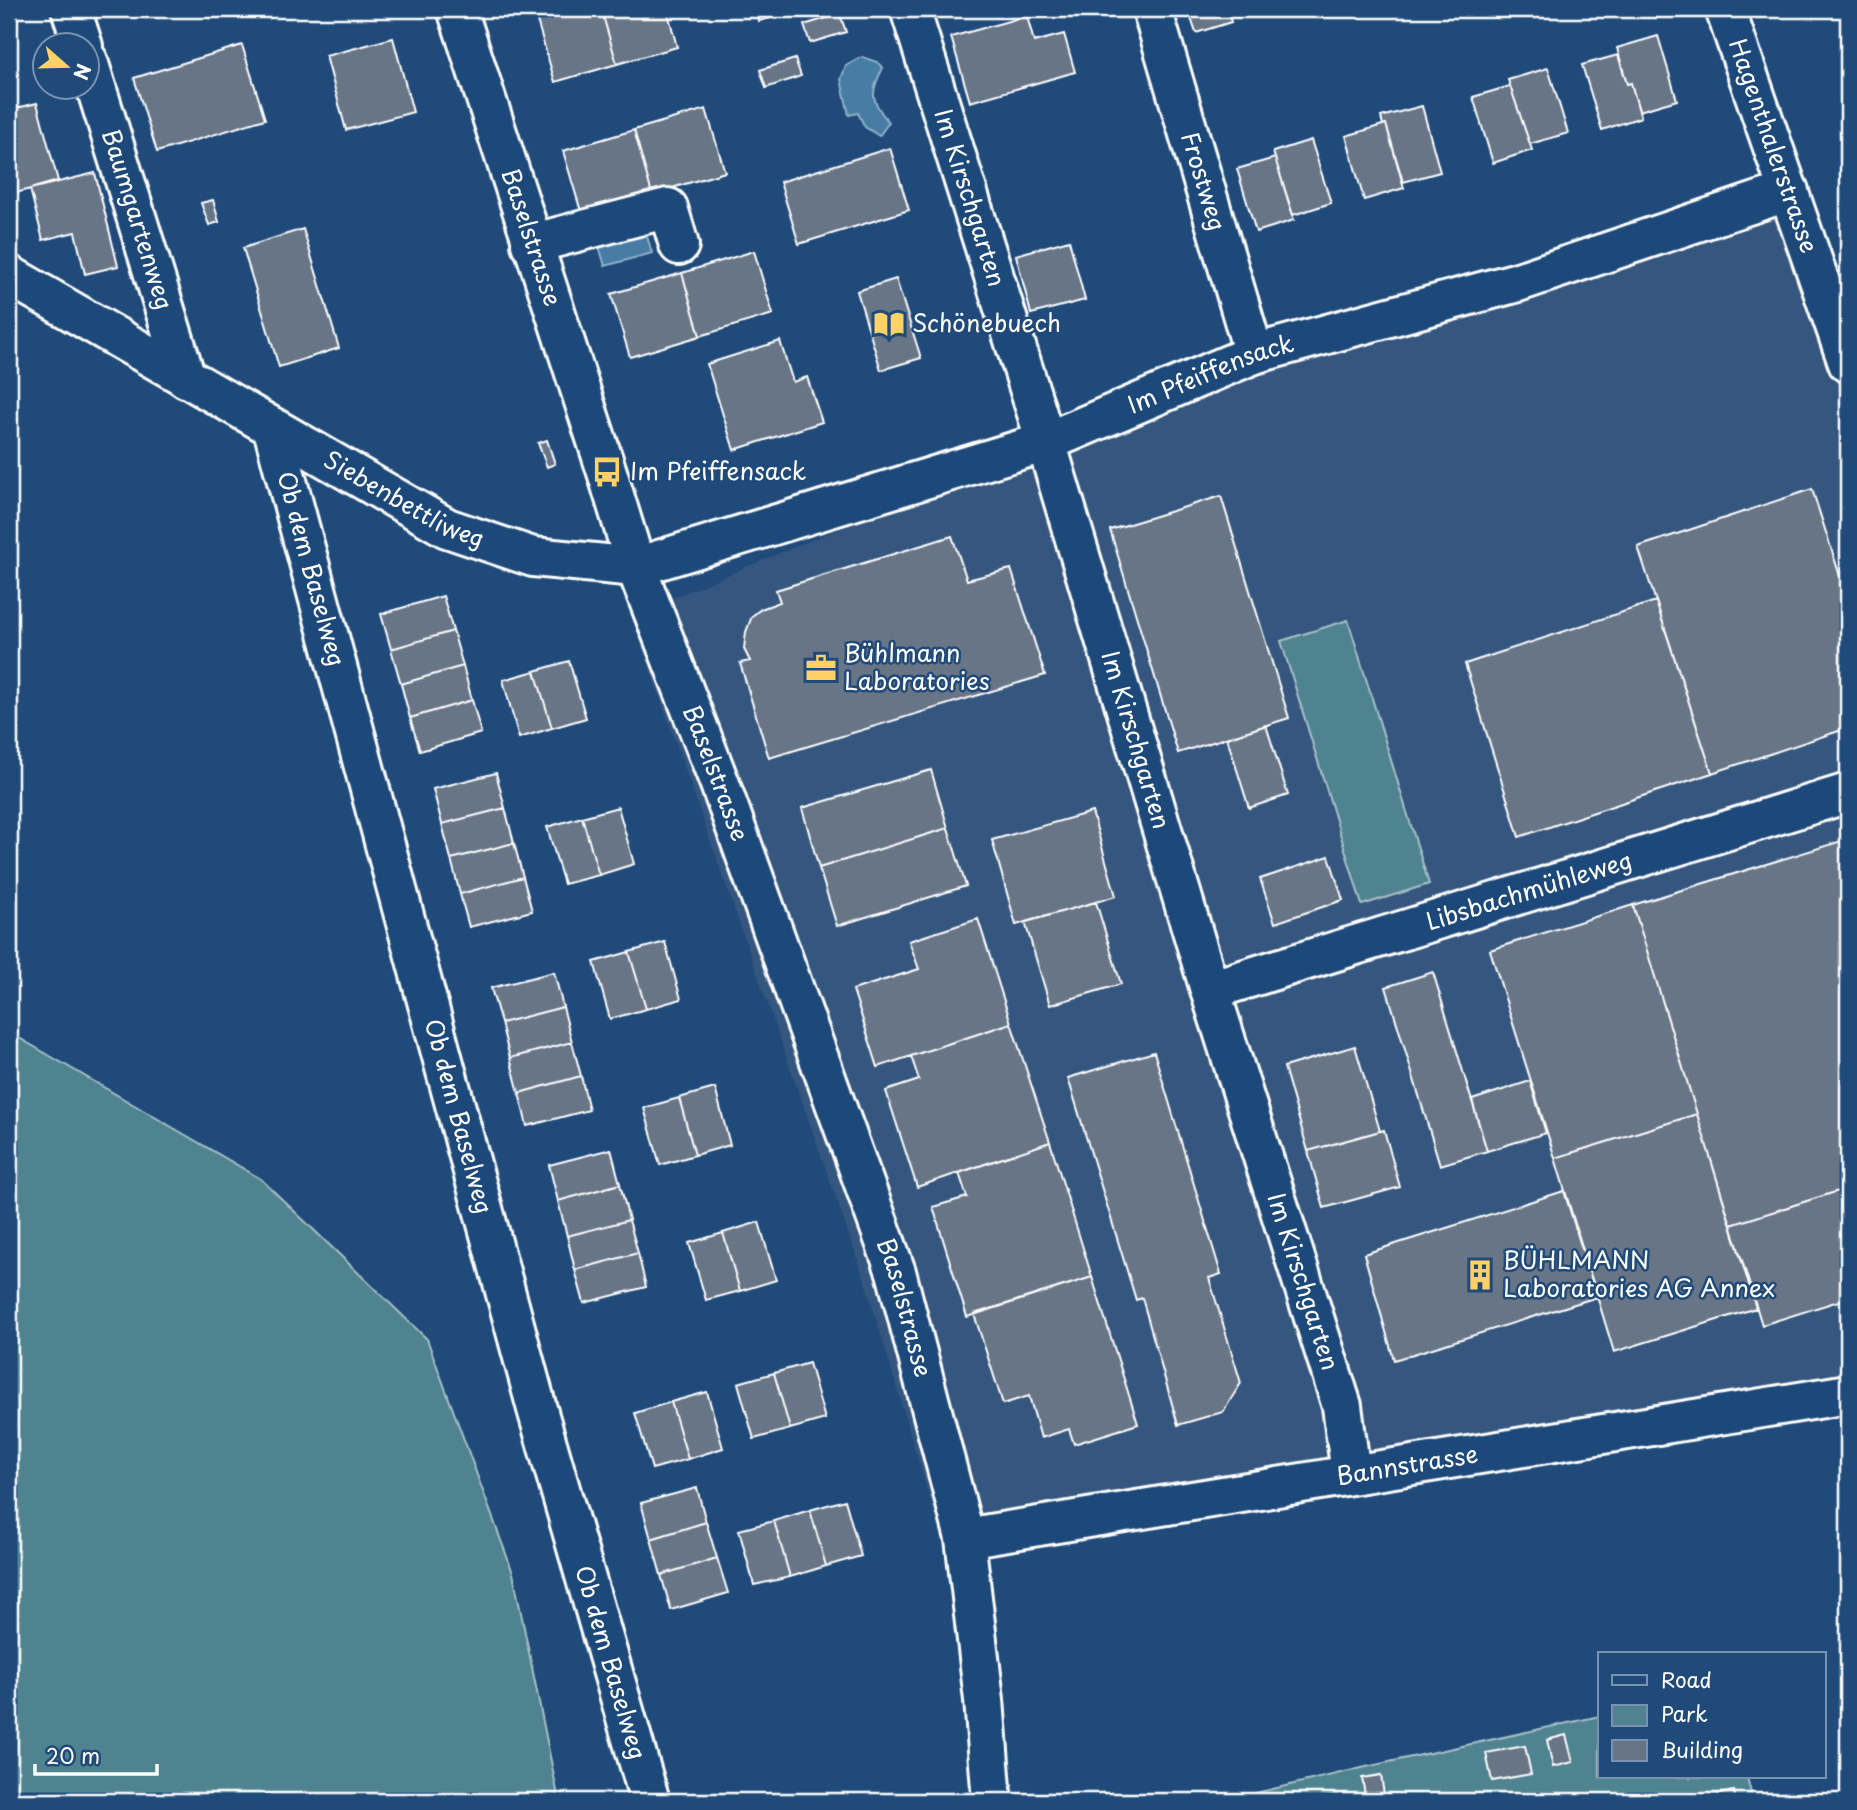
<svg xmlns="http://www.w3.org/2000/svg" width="1857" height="1810" viewBox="0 0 1857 1810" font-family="'Playpen Sans',sans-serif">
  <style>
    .built { fill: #35577e }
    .green { fill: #50838f; stroke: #a8c1c7; stroke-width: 2 }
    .water { fill: #477ca4; stroke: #91b0c8; stroke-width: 2 }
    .building { fill: #677486; stroke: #fff; stroke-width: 2 }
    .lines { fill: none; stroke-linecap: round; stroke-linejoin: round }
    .minor-casing { stroke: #fff; stroke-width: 44 }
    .minor { stroke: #1f4a7a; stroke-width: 38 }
    .labels { text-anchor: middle; stroke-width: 5; stroke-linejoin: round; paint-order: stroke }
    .street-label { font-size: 24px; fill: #fff; stroke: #1f4a7a }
    .poi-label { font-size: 24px; fill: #fff; stroke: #1f4a7a; text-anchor: start }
  </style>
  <rect width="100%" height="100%" fill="#1f4a7a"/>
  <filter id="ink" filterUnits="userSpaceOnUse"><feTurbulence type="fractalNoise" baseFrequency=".0143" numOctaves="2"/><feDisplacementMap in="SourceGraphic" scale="14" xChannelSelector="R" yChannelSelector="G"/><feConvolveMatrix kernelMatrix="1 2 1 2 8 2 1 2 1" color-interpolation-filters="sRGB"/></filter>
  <g filter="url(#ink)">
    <!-- built -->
    <path class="built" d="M1789 191 1848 363V1394L1351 1474 949 1563 864 1278 631 615 1046 442Z"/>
    <!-- green -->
    <path class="green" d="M1348 620 1429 884 1362 905 1281 641Z
      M9 1032 261 1179 427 1339 513 1573 559 1801H9Z
      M1600 1716V1777H1747L1753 1801H1222L1366 1767Z"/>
    <!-- water -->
    <path class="water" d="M862 57 877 62 883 68C870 92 870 101 889 122L879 136 865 127 858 113 849 115 841 79 846 66Z
      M646 233 652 253 605 266 599 246Z"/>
    <!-- building -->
    <path class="building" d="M565 9H601L617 64 555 82 536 17Z
      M601 9H667L677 47 617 64Z
      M755 9H795L796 11 759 21Z
      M1188 9H1227L1231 22 1196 33Z
      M840 14 846 32 810 43 804 25Z
      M1027 16 1034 42 1064 34 1075 72 970 102 951 37Z
      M1658 36 1677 100 1639 111 1631 83 1627 84 1617 48Z
      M393 38 413 112 346 130 326 56Z
      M242 45 265 119 157 152 134 78Z
      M1618 55 1627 84 1631 83 1641 117 1602 130 1582 65Z
      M795 59 801 76 766 88 760 70Z
      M1548 68 1568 133 1530 144 1508 80Z
      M1510 86 1532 150 1493 163 1473 97Z
      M37 103 58 181 9 195V110Z
      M1422 106 1440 172 1403 182 1386 124 1383 125 1381 117Z
      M706 109 725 172 652 194 634 130Z
      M1386 124 1404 188 1364 200 1346 136Z
      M634 130 652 194 582 215 563 151Z
      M1311 140 1331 203 1293 215 1273 152Z
      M890 148 909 210 799 244 780 182Z
      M1275 158 1294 220 1256 232 1237 169Z
      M95 173 118 266 85 274 75 232 43 240 30 189Z
      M213 200 219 222 209 225 201 203Z
      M303 229 339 348 279 367 243 248Z
      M1069 240 1085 300 1031 314 1016 255Z
      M754 251 773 314 700 336 682 273Z
      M682 273 700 336 630 357 611 294Z
      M896 279 921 358 881 370 857 291Z
      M780 341 793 382 807 377 822 422 734 450 707 364Z
      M547 440 555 464 547 467 538 443Z
      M1812 489 1848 601V728L1712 773 1638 547Z
      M1221 496 1289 718 1178 753 1110 530Z
      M952 536 967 580 1011 569 1045 675 769 758 740 663 750 661 744 649 746 632 752 616 761 609 780 602 776 590Z
      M443 596 453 631 391 649 381 614Z
      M1656 601 1712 773 1519 837 1465 664Z
      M453 631 463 666 401 684 391 649Z
      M569 661 586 718 552 728 535 671Z
      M463 666 472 700 410 718 401 684Z
      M535 671 552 728 519 738 503 680Z
      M472 700 481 733 420 751 410 718Z
      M1266 725 1288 795 1249 808 1227 738Z
      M931 770 948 828 819 868 802 808Z
      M496 773 505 808 442 824 433 789Z
      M618 807 634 864 599 875 582 817Z
      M505 808 514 843 451 859 442 824Z
      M1092 812 1116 896 1016 925 992 840Z
      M582 817 599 875 564 884 547 827Z
      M948 828 966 886 837 926 819 868Z
      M1848 839V1188L1731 1225 1633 905Z
      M514 843 523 877 460 894 451 859Z
      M1329 856 1343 900 1275 923 1260 879Z
      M523 877 532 911 469 927 460 894Z
      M1096 902 1121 984 1050 1005 1025 922Z
      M1633 905 1697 1114 1555 1158 1490 950Z
      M978 919 1011 1023 878 1067 853 990 919 969 909 941Z
      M665 942 681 999 646 1009 629 952Z
      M629 952 646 1009 610 1019 594 962Z
      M554 972 563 1007 501 1023 491 988Z
      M1433 972 1487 1151 1440 1165 1386 987Z
      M563 1007 572 1042 510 1058 501 1023Z
      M1011 1023 1050 1142 917 1187 886 1091 919 1080 911 1056Z
      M572 1042 581 1076 519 1093 510 1058Z
      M1355 1046 1380 1131 1308 1151 1284 1067Z
      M1154 1052 1221 1274 1209 1278 1241 1383 1223 1412 1178 1425 1142 1298 1136 1300 1068 1078Z
      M581 1076 589 1110 527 1126 519 1093Z
      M1530 1081 1546 1133 1487 1151 1472 1100Z
      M715 1088 730 1145 695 1155 679 1098Z
      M679 1098 695 1155 660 1165 644 1108Z
      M1697 1114 1756 1308 1614 1352 1555 1158Z
      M1384 1130 1400 1187 1324 1208 1308 1151Z
      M1050 1142 1092 1277 967 1317 933 1207 967 1197 959 1173Z
      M611 1149 620 1184 558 1201 549 1165Z
      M620 1184 629 1220 567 1236 558 1201Z
      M1848 1188V1298L1762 1325 1731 1225Z
      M1564 1191 1597 1297 1394 1360 1364 1254Z
      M629 1220 638 1253 575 1270 567 1236Z
      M759 1222 776 1280 740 1291 723 1233Z
      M723 1233 740 1291 706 1300 689 1243Z
      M638 1253 646 1287 584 1303 575 1270Z
      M1092 1277 1138 1424 1074 1444 1069 1429 1041 1438 1029 1396 1003 1404 974 1314Z
      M809 1363 825 1419 790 1429 774 1373Z
      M774 1373 790 1429 754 1439 738 1383Z
      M707 1392 723 1448 688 1459 671 1402Z
      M671 1402 688 1459 652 1469 635 1413Z
      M697 1488 706 1522 651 1539 641 1503Z
      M845 1500 861 1556 826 1566 810 1510Z
      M810 1510 826 1566 790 1577 774 1521Z
      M774 1521 790 1577 754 1585 739 1530Z
      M706 1522 717 1558 661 1575 651 1539Z
      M717 1558 728 1593 671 1610 661 1575Z
      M1566 1735 1573 1762 1553 1767 1547 1740Z
      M1525 1746 1531 1774 1492 1781 1486 1753Z
      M1381 1775 1385 1801H1366L1362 1778Z
      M1734 1791 1736 1801H1716L1714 1795Z
      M1337 1795 1339 1801H1311V1799Z"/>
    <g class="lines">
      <!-- minor casing -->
      <g class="minor-casing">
        <g id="minor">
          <path d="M71 9 83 46"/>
          <path id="s1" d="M457 9 607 472 636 567 720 784 896 1272 965 1538 984 1700 992 1801"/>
          <path id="s2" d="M910 9 1046 442 1210 990 1342 1406 1351 1474"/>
          <path id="s3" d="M1152 9 1254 354"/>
          <path id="s4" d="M1725 9 1848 363"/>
          <path id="s5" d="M88 61 186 378"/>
          <path d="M531 244 668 208 679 245"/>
          <path id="s6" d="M9 275 447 528 533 557 636 567 1046 442 1254 354 1518 282 1789 191"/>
          <path id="s7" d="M273 429 537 1409 650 1801"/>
          <path id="s8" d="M1210 990 1848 793"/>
          <path id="s9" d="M965 1538 1848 1394"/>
        </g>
      </g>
      <!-- minor -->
      <use href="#minor" class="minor"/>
    </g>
  </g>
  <!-- icons -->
  <defs>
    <g id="library-bare" transform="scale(2.415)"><path d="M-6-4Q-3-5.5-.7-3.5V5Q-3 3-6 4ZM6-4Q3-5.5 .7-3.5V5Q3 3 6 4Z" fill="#ffd166" stroke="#1f4a7a" stroke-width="2.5" paint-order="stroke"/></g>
    <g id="bus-bare" transform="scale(2.415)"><path d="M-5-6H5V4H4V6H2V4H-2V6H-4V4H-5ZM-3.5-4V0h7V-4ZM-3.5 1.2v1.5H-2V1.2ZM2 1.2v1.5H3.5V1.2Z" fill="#ffd166" stroke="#1f4a7a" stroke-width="2.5" paint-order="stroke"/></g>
    <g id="office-bare" transform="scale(2.415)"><path d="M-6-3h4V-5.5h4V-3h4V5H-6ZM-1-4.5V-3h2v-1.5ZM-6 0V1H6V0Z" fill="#ffd166" stroke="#1f4a7a" stroke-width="2.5" paint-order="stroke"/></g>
    <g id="building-bare" transform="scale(2.415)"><path d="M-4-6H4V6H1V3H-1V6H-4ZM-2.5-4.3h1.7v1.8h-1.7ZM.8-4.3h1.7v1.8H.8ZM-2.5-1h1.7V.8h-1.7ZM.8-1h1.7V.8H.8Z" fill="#ffd166" stroke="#1f4a7a" stroke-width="2.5" paint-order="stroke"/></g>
  </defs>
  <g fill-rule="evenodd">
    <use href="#library-bare" x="889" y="324"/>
    <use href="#bus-bare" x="607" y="472"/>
    <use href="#office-bare" x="821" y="668"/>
    <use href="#building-bare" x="1480" y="1275"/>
  </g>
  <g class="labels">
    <!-- street labels -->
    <g class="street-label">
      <text dy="8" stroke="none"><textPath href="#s4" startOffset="145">Hagenthalerstrasse</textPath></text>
      <text dy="8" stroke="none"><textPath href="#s3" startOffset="180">Frostweg</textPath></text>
      <text dy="8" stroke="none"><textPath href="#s2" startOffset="198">Im Kirschgarten</textPath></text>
      <text dy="8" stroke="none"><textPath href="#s5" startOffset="166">Baumgartenweg</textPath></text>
      <text dy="8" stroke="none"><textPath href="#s1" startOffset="240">Baselstrasse</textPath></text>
      <text dy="8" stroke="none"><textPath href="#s6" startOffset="1307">Im Pfeiffensack</textPath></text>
      <text dy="8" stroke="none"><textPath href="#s6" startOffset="455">Siebenbettliweg</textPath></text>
      <text dy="8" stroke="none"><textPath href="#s7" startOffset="145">Ob dem Baselweg</textPath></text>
      <text dy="8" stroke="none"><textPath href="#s2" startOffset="765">Im Kirschgarten</textPath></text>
      <text dy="8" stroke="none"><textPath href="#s1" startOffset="807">Baselstrasse</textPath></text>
      <text dy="8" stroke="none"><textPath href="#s8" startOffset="334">Libsbachmühleweg</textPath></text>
      <text dy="8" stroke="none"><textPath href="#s7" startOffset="712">Ob dem Baselweg</textPath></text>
      <text dy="8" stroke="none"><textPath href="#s2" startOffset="1332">Im Kirschgarten</textPath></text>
      <text dy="8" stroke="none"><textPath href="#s1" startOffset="1374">Baselstrasse</textPath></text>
      <text dy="8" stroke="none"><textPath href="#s9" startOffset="448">Bannstrasse</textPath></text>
      <text dy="8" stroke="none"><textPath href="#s7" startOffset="1279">Ob dem Baselweg</textPath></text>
    </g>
    <!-- poi labels -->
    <g class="poi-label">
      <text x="912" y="332">Schönebuech</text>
      <text x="630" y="480">Im Pfeiffensack</text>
      <text x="844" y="662">Bühlmann<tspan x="844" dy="28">Laboratories</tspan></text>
      <text x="1503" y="1269">BÜHLMANN<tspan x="1503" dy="28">Laboratories AG Annex</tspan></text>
    </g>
  </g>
  <!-- margin -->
  <rect width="1857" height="1810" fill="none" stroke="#1f4a7a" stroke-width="35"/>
  <rect x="18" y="18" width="1822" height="1775" fill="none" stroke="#fff" stroke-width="2.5" filter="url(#ink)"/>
  <!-- legend -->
  <rect x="1598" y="1652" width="228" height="126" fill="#1f4a7a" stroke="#7992af" stroke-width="2"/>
  <rect x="1612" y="1675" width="35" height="10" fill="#1f4a7a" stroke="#7992af" stroke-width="2"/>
  <text x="1661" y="1688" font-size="21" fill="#ffffff">Road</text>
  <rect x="1612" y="1705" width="35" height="21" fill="#50838f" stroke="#7992af" stroke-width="2"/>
  <text x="1661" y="1722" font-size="21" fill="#ffffff">Park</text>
  <rect x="1612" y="1740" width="35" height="21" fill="#677486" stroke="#7992af" stroke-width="2"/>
  <text x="1661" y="1758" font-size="21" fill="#ffffff">Building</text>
  <!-- north arrow -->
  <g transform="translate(66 66) rotate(110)"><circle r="33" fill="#1f4a7a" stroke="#7992af" stroke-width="2"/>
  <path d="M0-5L12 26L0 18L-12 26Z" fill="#ffd166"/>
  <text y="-10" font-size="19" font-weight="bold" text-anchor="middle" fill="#ffffff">N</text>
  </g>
  <!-- scale -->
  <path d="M35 1764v10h122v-10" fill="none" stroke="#ffffff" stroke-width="3.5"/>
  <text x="46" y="1764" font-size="21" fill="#ffffff" stroke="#1f4a7a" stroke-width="5" paint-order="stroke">20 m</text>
</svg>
